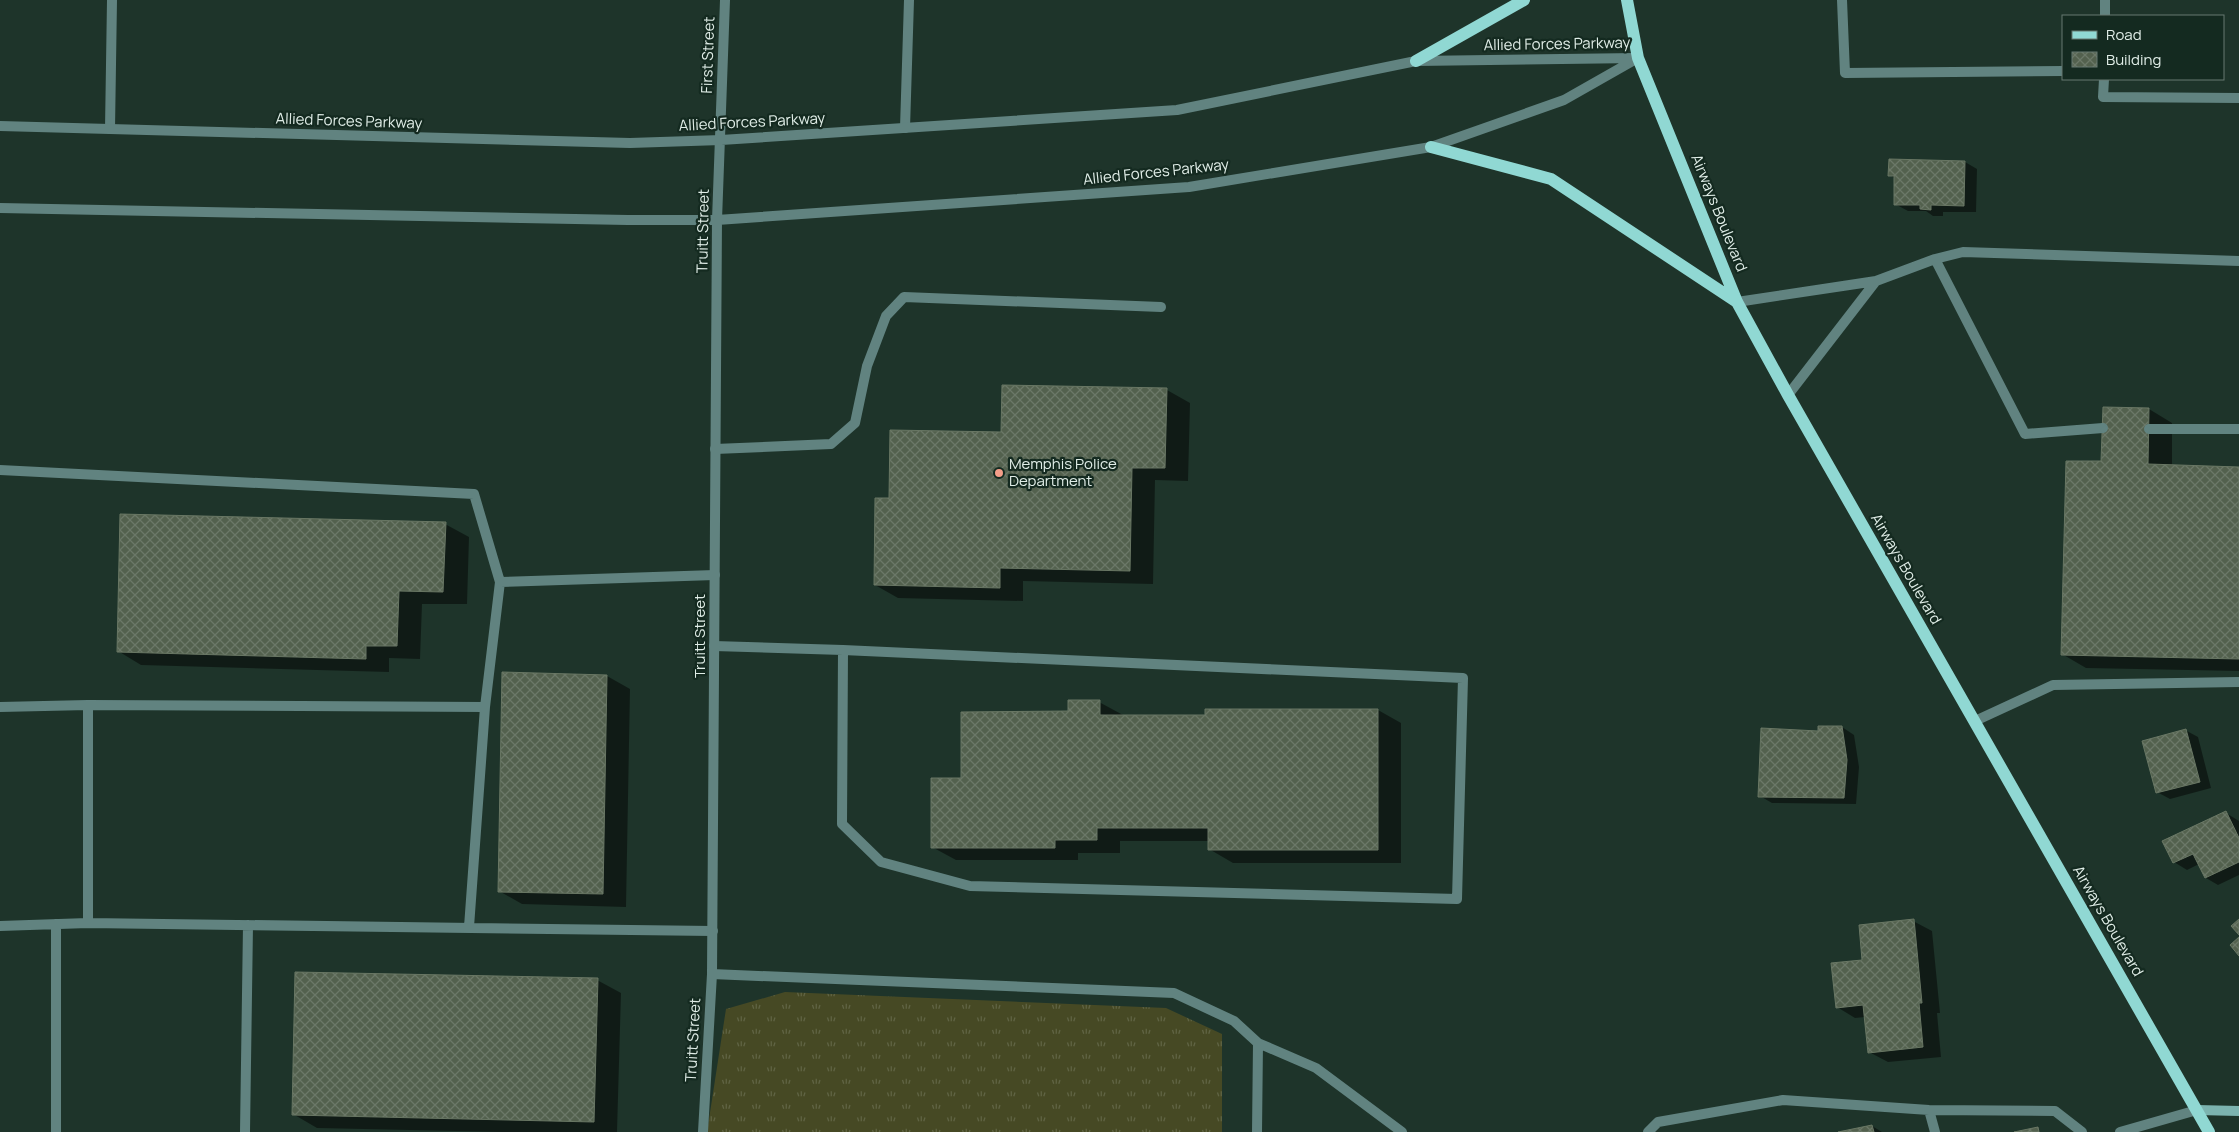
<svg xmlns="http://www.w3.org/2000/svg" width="2239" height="1132" viewBox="0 0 2239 1132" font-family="Manrope,sans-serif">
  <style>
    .grass { fill: url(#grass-tufts) }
    .shadow { fill: #0007 }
    .building { fill: url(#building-cross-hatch); stroke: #697764 }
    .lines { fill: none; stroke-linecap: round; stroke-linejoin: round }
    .lane { stroke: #618380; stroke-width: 10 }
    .street { stroke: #618380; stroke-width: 10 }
    .secondary { stroke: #7cb3af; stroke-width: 10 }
    .primary { stroke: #90d8d3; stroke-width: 12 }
    .poi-dot { fill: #f49e89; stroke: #142a20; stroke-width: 2 }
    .labels { text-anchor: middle; stroke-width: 4.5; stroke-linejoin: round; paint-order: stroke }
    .street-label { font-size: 15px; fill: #e0ede7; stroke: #142a20 }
    .poi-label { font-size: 15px; fill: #e0ede7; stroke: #142a20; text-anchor: start }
  </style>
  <defs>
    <pattern id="grass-tufts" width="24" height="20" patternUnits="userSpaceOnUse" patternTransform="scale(1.25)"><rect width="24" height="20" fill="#464924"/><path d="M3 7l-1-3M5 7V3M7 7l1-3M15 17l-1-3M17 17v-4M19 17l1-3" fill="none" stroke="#606444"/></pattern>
    <pattern id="building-cross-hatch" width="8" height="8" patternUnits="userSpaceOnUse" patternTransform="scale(1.25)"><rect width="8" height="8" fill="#53614e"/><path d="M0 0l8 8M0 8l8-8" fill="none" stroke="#6b7868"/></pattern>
  </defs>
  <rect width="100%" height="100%" fill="#1e342a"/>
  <!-- grass -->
  <path class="grass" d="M785 992 1166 1008 1222 1034V1132H707L726 1009Z"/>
  <!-- shadow -->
  <path class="shadow" d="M1965 162 1977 169 1976 212H1943V216H1933L1926 211H1908L1895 204 1896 179 1890 175Z
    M1167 390 1190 403 1188 481 1155 480 1153 584 1023 581V601L898 598 875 585 890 499 1002 433Z
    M2105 408 2149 409 2172 423V466L2239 468V671L2086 668 2062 654 2102 463Z
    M445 524 469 537 467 604H422L420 659 389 658V672L141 665 118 651Z
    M504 673 607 676 630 689 626 907 522 904 499 891Z
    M1099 702 1123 715 1206 717 1378 710 1401 723V863H1233L1209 849V841H1120V853H1078V860H956L932 847 962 779 1069 712Z
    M1842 727 1854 735 1859 767 1856 804 1772 803 1760 796Z
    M2185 730 2198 737 2211 788 2170 799 2157 792Z
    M2226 813 2239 821V875L2218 885 2206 878 2199 864 2187 870 2174 862Z
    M1913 921 1932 931 1940 1013H1937L1941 1057 1888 1062 1869 1052 1865 1017 1855 1018 1837 1007Z
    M597 980 621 993 617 1132H502L317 1128 293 1114Z
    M1872 1126 1882 1132H1844Z"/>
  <!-- building -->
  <path class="building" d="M1889 159 1965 161 1964 206 1931 205V210L1920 209V205H1894V176H1888Z
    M1002 385 1167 388 1165 468H1132L1130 571 1000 568V588L874 585 875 498H889L890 430 1001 432Z
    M2103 407 2149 408 2148 464 2239 467V659L2061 655 2066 461H2101Z
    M120 514 446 522 443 592 399 591 397 646H366V659L117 652Z
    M502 672 607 675 603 894 498 892Z
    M1068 700H1100V715H1205V709H1378V850H1208V828H1097V840H1055V848H931V778H961V712L1068 711Z
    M1818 726H1842L1847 760 1844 798 1758 797 1761 728 1818 731Z
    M2186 729 2200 782 2156 793 2142 741Z
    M2226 811 2239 838V862L2205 878 2193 854 2173 863 2162 841Z
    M1914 919 1922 1003H1919L1923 1047 1868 1053 1863 1005 1836 1008 1831 963 1862 960 1859 925Z
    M2239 919V935L2231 926Z
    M2239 937V956L2230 945Z
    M295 972 598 978 594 1122 292 1115Z
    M1872 1125 1874 1132H1838Z
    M2038 1127 2039 1132H2014Z"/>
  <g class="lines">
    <!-- lane -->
    <path class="lane" d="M1842 0 1845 73 2063 71
      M2105 16V0
      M2104 79 2103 97 2239 98
      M905 128 909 0
      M110 129 112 0
      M1935 259 2025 434 2103 428
      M1876 281 1935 259 1963 252 2239 261
      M1737 302 1876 281 1788 395
      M2149 429H2239
      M715 449 831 444 855 423 867 366 886 316 904 297 1161 307
      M0 470 474 494 500 582 715 575
      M714 646 843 650 1463 678 1457 899 970 886 881 862 842 824 843 650
      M88 705 485 707
      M0 707 88 705V923L713 931
      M1975 721 2053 685 2239 682
      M56 924V1132
      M0 926 88 923
      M469 927 485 707 500 582
      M1929 1110 1935 1132
      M245 1132 248 925
      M1648 1132 1658 1122 1783 1100 1929 1110 2055 1111 2082 1132
      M2120 1132 2197 1110"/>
    <!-- street -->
    <path class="street" d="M0 126 630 143 721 140 1177 110 1416 61 1637 58
      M0 208 628 220H717L1189 187 1431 147 1564 100 1638 58
      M712 974 1174 993 1234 1021 1258 1043 1316 1068 1402 1132
      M703 1132 712 974 717 220 725 0
      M1257 1132 1258 1043"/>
    <!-- secondary -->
    <path class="secondary" d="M2197 1110 2239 1111"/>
    <!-- primary -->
    <path class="primary" d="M1627 0 1638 58 1737 302 1788 395 2209 1132
      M1416 61 1524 0
      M1431 147 1551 179 1737 302"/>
  </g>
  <!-- markers -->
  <circle class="poi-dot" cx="999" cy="473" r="5"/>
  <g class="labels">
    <!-- street labels -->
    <g class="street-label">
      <text transform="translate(1557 44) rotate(-1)" y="5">Allied Forces Parkway</text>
      <text transform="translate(708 55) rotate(-88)" y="5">First Street</text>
      <text transform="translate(349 121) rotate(2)" y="5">Allied Forces Parkway</text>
      <text transform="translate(752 122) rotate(-3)" y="5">Allied Forces Parkway</text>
      <text transform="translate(1156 172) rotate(-6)" y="5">Allied Forces Parkway</text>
      <text transform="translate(1719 213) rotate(68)" y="5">Airways Boulevard</text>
      <text transform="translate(703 231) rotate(-89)" y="5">Truitt Street</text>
      <text transform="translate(1906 569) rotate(60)" y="5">Airways Boulevard</text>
      <text transform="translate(700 636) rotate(-90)" y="5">Truitt Street</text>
      <text transform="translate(2108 921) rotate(60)" y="5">Airways Boulevard</text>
      <text transform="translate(693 1040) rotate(-87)" y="5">Truitt Street</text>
    </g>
    <!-- poi labels -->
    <g class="poi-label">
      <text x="1009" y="469">Memphis Police<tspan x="1009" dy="17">Department</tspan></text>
    </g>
  </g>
  <!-- legend -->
  <rect x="2062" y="15" width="162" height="65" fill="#142a20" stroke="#667870"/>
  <rect x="2072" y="31" width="25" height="8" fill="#90d8d3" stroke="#667870"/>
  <text x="2106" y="40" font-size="15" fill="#e0ede7">Road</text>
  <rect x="2072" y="52" width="25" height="15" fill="url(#building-cross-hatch)" stroke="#667870"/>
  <text x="2106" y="65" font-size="15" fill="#e0ede7">Building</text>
</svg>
